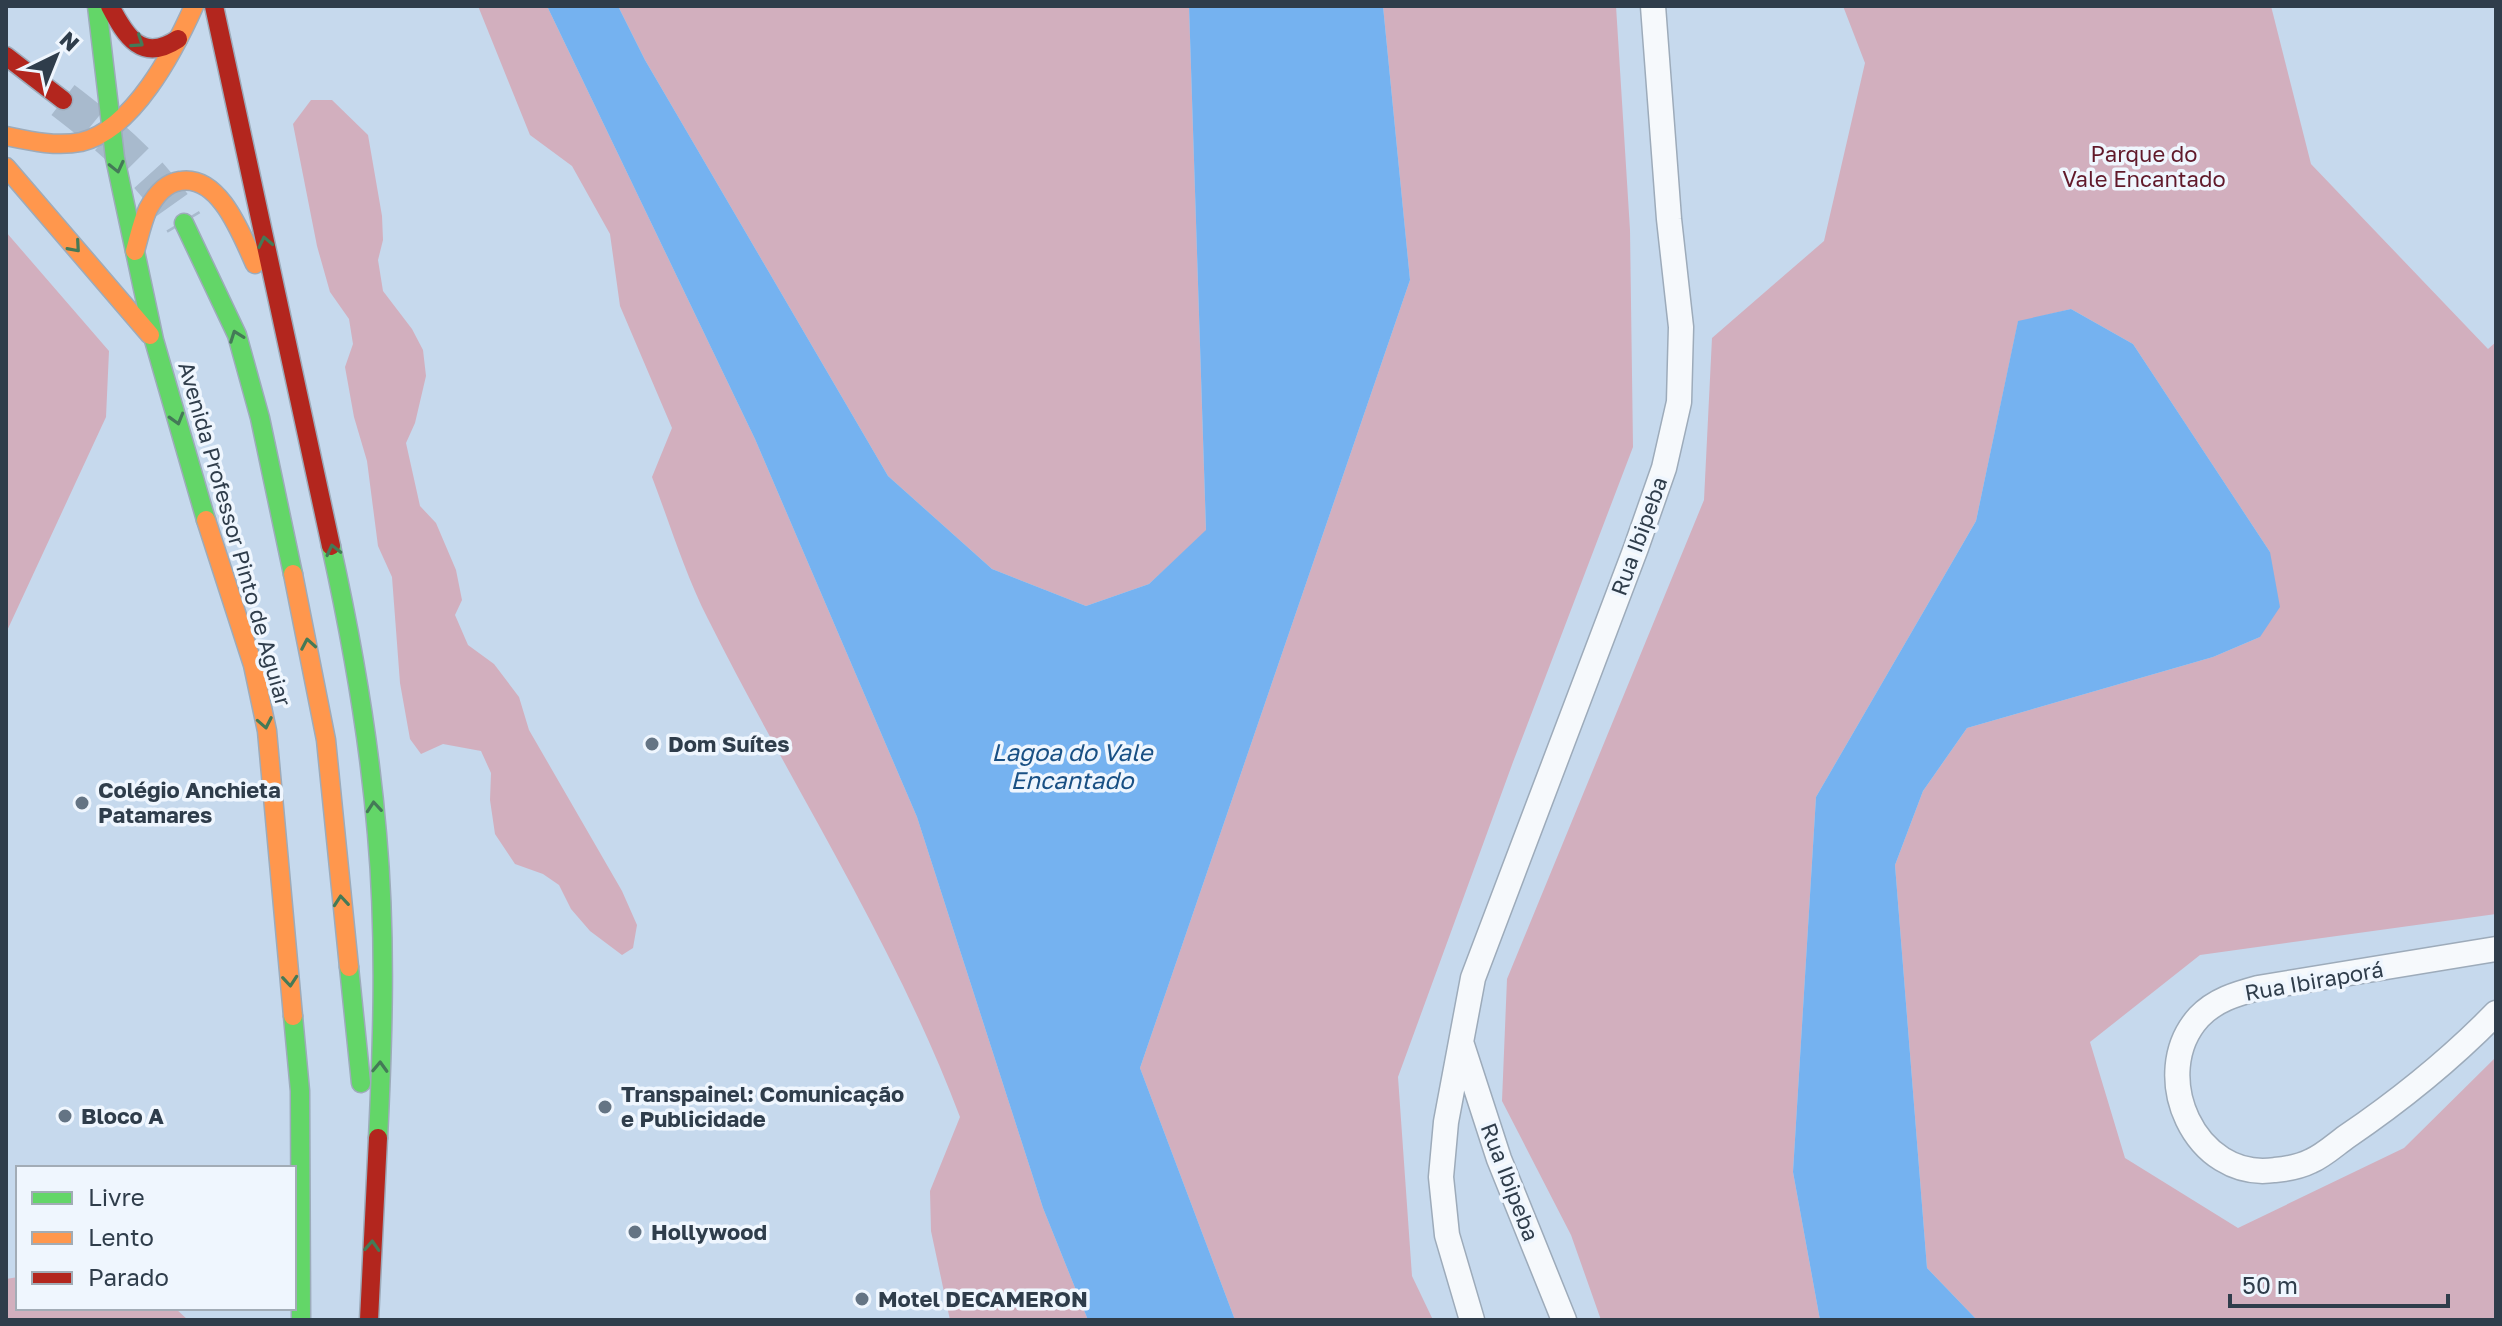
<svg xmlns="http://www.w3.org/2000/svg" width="2502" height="1326" viewBox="0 0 2502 1326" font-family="'Golos Text',sans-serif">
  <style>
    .green { fill: #d2afbe }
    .water { fill: #75b2f0 }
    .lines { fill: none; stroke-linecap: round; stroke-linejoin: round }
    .primary-tunnel { stroke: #a8bacd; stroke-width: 38; stroke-dasharray: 38 19; stroke-linecap: butt }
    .street-casing { stroke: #9dabba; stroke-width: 27 }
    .fast-casing { stroke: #9dabba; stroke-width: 21 }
    .slow-casing { stroke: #9dabba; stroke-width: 21 }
    .jam-casing { stroke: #9dabba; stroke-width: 21 }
    .street { stroke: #f6f9fc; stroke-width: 24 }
    .fast { stroke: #63d668; stroke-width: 18 }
    .slow { stroke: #ff974d; stroke-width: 18 }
    .jam { stroke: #b3261e; stroke-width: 18 }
    .oneway { stroke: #447a57 }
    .poi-dot { fill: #647484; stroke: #eff6fe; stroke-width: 3 }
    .labels { text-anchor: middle; stroke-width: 7; stroke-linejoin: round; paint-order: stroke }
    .park-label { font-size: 22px; fill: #61192a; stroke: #eff6fe }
    .street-label { font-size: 22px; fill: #2f3d4b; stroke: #eff6fe }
    .poi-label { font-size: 22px; font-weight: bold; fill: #2f3d4b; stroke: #eff6fe; text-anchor: start }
    .water-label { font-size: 24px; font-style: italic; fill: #195084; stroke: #eff6fe }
  </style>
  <rect width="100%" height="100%" fill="#c6d9ed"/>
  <!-- green -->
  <path class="green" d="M478 6H547L755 439 917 817 1043 1208 1088 1320H950L931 1231 930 1191 960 1117C894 942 791 785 708 619 685 574 670 524 652 477L672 428 620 306 610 234 572 166 530 135Z
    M618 6H1189L1206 531 1149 584 1086 606 992 569 888 476 645 60Z
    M1383 6H1616L1630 230 1633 447 1513 762 1398 1077 1412 1276 1433 1320H1235L1140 1068 1410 280Z
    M1843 6H2271L2311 164 2488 349 2496 342V914L2200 955 2090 1042 2125 1158 2238 1228 2404 1148 2496 1057V1320H1977L1927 1268 1895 865 1923 791 1967 728 2213 657 2260 637 2270 552 2133 344 2071 309 2018 322 1976 521 1816 797 1793 1172 1820 1320H1601L1571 1235 1502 1101 1507 979 1704 500 1712 338 1824 241 1865 63Z
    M311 100H332L368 135 382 216 383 240 378 260 383 291 412 329 423 350 426 376 415 423 406 443 420 506 436 523 456 570 462 600 455 615 468 645 494 664 519 697 529 730 622 891 637 925 633 948 622 955 590 931 571 909 559 885 543 874 515 864 495 834 490 800 491 773 481 751 443 744 421 754 410 739 400 683 392 577 378 546 367 461 354 417 345 367 353 344 349 319 330 292 317 246 293 124Z
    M6 232 109 351 106 417 6 633Z
    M18 1277V1308H175L188 1320H6V1279Z"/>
  <!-- water -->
  <path class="water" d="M547 6H618L645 60 888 476 992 569 1086 606 1149 584 1206 530 1189 6H1383L1410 280 1140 1068 1235 1320H1088L1043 1208 917 817 755 439Z
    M2071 309 2133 344 2270 552 2280 607 2260 637 2213 657 1967 728 1923 791 1895 865 1927 1268 1977 1320H1820L1793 1172 1816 797 1976 521 2018 321Z"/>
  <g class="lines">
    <!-- primary-tunnel -->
    <path class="primary-tunnel" d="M63 100C110 136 154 173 184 223"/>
    <!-- street casing -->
    <g class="street-casing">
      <path id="street" d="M2496 949 2258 988C2236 994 2215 1000 2199 1017 2147 1074 2195 1182 2275 1170 2286 1169 2301 1166 2311 1161 2323 1156 2335 1145 2346 1137 2399 1101 2451 1059 2496 1013
        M1462 1045 1499 1159 1564 1320
        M1472 1320 1447 1235 1441 1177 1446 1122 1473 978 1636 548 1664 468 1679 402 1681 327 1669 219 1653 6"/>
    </g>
    <!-- fast casing -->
    <g class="fast-casing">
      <path id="fast" d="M97 6 115 158 154 340 206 520
        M184 223 237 335 260 418 293 574
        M331 546C352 641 369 737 377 834 386 935 383 1037 378 1138
        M349 967 361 1083
        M293 1016 300 1091 301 1320"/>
    </g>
    <!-- slow casing -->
    <g class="slow-casing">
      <path id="slow" d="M6 136C30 141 56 147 81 142 133 130 174 51 194 6
        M6 167 150 335
        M135 251C139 237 142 222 148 209 155 196 165 183 180 181 220 174 242 236 255 264
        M206 520 253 665 267 731 293 1016
        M293 574 326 740 349 967"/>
    </g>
    <!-- jam casing -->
    <g class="jam-casing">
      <path id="jam" d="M110 6C126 37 142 63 178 39
        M214 6 331 546
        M6 56 63 100
        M369 1320 378 1138"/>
    </g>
    <!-- street -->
    <use href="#street" class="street"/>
    <!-- fast -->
    <use href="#fast" class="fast"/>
    <!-- slow -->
    <use href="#slow" class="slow"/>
    <!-- jam -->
    <use href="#jam" class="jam"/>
  </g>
  <!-- one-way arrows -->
  <defs><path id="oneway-chevron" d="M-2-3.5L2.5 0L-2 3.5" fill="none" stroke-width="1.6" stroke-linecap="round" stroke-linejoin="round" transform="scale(2)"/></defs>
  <g class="oneway">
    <use href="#oneway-chevron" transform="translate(138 42) rotate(34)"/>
    <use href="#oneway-chevron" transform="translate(117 167) rotate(77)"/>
    <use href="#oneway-chevron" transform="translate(265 242) rotate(-102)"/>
    <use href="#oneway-chevron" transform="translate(75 247) rotate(49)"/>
    <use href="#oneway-chevron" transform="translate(236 336) rotate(-110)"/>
    <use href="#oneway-chevron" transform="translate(177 419) rotate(74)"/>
    <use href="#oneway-chevron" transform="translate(333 550) rotate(-103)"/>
    <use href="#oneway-chevron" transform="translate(308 644) rotate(-100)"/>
    <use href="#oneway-chevron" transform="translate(265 723) rotate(79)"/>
    <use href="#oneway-chevron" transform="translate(374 807) rotate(-95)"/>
    <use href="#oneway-chevron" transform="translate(341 901) rotate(-95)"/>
    <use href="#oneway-chevron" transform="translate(290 981) rotate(85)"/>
    <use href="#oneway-chevron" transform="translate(380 1067) rotate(-88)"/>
    <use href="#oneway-chevron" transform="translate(372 1246) rotate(-87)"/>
  </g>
  <!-- markers -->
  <g class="poi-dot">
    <circle cx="652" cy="744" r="8"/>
    <circle cx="82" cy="803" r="8"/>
    <circle cx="605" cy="1107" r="8"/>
    <circle cx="65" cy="1116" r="8"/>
    <circle cx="635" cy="1232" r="8"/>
    <circle cx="862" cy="1299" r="8"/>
  </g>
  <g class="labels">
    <!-- park labels -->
    <g class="park-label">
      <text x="2144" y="162">Parque do<tspan x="2144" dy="25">Vale Encantado</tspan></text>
    </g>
    <!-- street labels -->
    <g class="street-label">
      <text transform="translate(235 534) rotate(74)" y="8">Avenida Professor Pinto de Aguiar</text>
      <text transform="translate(1639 536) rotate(-70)" y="8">Rua Ibipeba</text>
      <text transform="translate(2314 981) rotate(-10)" y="8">Rua Ibiraporá</text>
      <text transform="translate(1510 1182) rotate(69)" y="8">Rua Ibipeba</text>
    </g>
    <!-- poi labels -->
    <g class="poi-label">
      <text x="668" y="752">Dom Suítes</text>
      <text x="98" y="798">Colégio Anchieta<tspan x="98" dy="25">Patamares</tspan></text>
      <text x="621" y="1102">Transpainel: Comunicação<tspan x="621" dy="25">e Publicidade</tspan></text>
      <text x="81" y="1124">Bloco A</text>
      <text x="651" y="1240">Hollywood</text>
      <text x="878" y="1307">Motel DECAMERON</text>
    </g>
    <!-- water labels -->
    <g class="water-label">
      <text x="1072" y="761">Lagoa do Vale<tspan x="1072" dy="28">Encantado</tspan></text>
    </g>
  </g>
  <!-- border -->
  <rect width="2502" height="1326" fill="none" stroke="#2f3d4b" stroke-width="16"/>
  <!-- legend -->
  <rect x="16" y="1166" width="280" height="144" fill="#eff6fe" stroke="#a2acb6" stroke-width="2"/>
  <rect x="32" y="1192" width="40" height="12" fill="#63d668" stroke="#a2acb6" stroke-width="2"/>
  <text x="88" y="1206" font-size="24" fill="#2f3d4b">Livre</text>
  <rect x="32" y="1232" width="40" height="12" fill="#ff974d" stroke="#a2acb6" stroke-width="2"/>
  <text x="88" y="1246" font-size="24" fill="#2f3d4b">Lento</text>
  <rect x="32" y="1272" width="40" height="12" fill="#b3261e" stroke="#a2acb6" stroke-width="2"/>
  <text x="88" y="1286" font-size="24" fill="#2f3d4b">Parado</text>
  <!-- north arrow -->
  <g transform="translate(56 56) rotate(43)" stroke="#eff6fe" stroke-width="6" paint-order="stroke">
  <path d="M0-6L14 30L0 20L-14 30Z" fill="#2f3d4b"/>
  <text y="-12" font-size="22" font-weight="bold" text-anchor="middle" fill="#2f3d4b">N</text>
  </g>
  <!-- scale -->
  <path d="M2230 1294v12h218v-12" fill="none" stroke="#2f3d4b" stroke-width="4"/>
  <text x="2242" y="1294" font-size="24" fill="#2f3d4b" stroke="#eff6fe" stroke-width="6" paint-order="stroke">50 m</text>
</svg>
